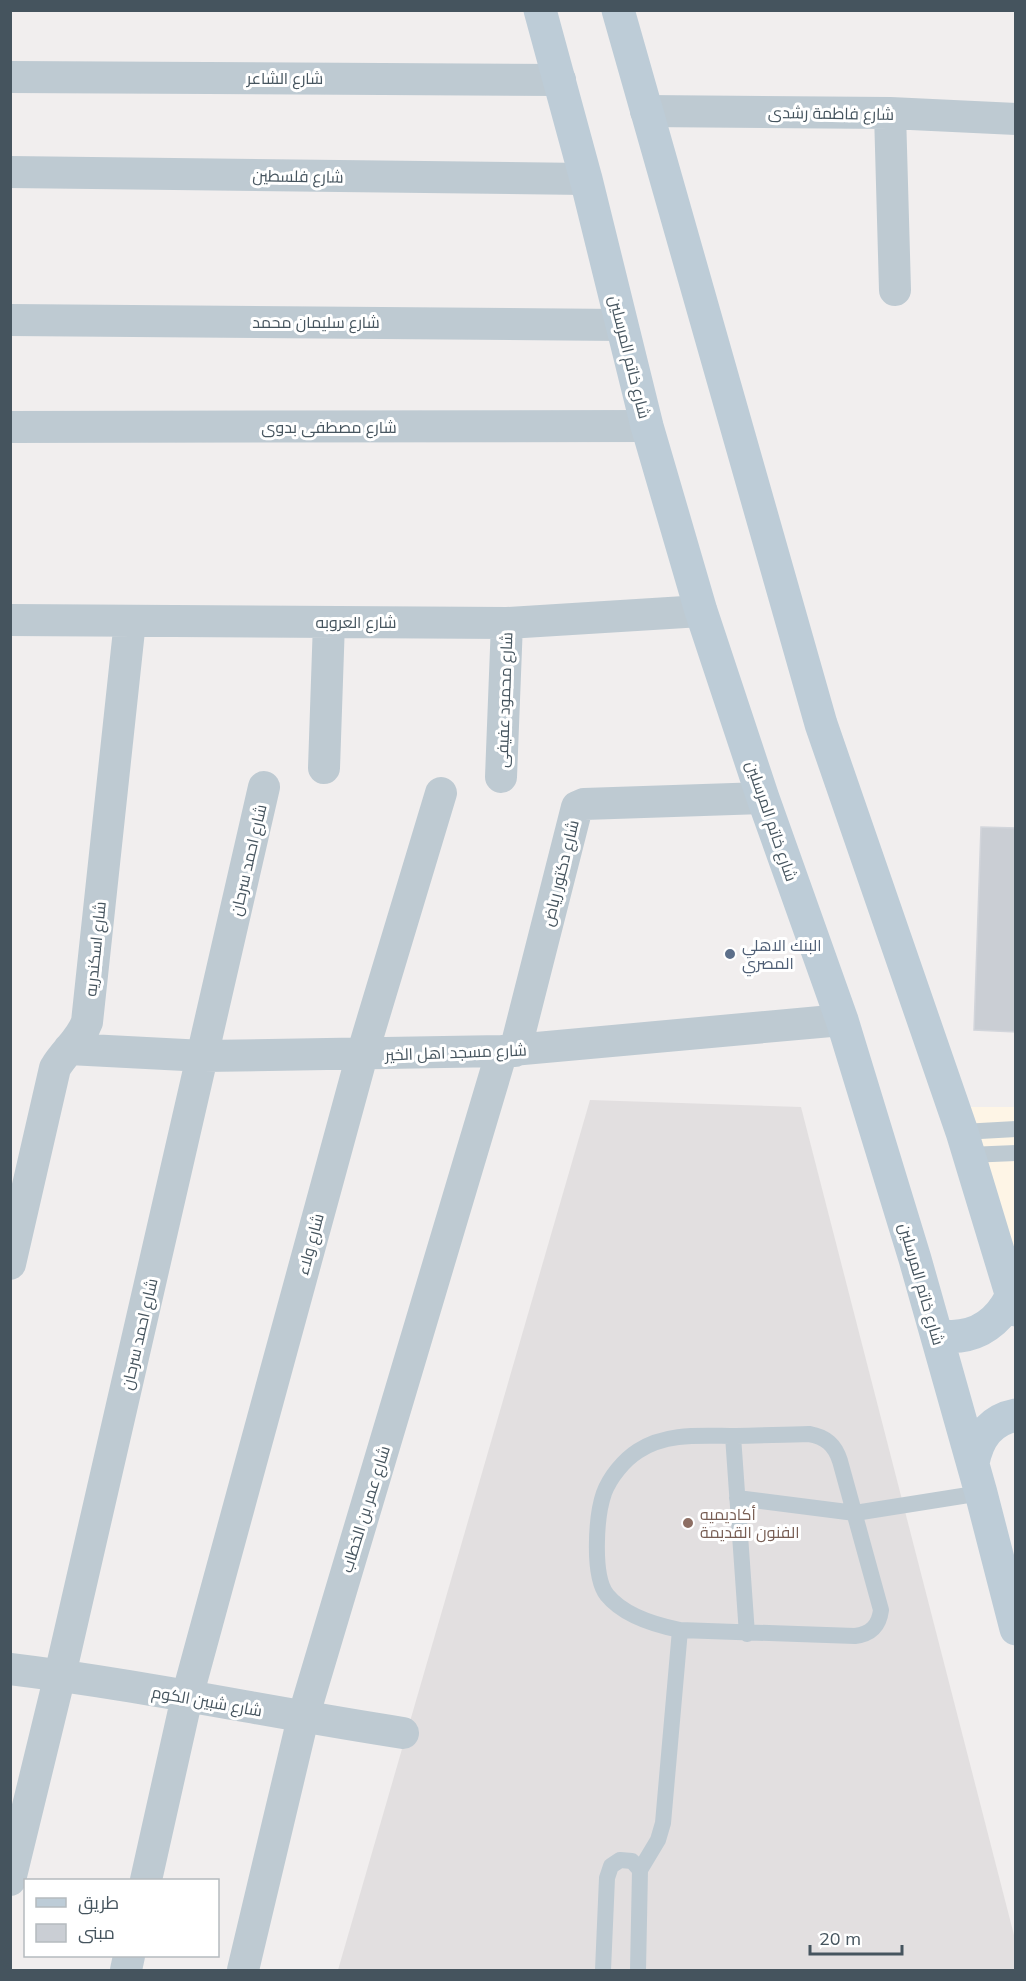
<svg xmlns="http://www.w3.org/2000/svg" width="1026" height="1981" viewBox="0 0 1026 1981" font-family="Mulish,Cairo,sans-serif">
  <style>
    .commercial { fill: #fef5e6 }
    .education { fill: #e2dfe0 }
    .building { fill: #caced4; stroke: #d2d5db; stroke-width: 1.5 }
    .lines { fill: none; stroke-linecap: round; stroke-linejoin: round }
    .lane { stroke: #becad2; stroke-width: 16 }
    .street { stroke: #becad2; stroke-width: 32 }
    .secondary { stroke: #bdccd7; stroke-width: 33 }
    .service-dot { fill: #5c6f8a; stroke: #fff; stroke-width: 2 }
    .education-dot { fill: #8d6e63; stroke: #fff; stroke-width: 2 }
    .labels { text-anchor: middle; stroke-width: 6; stroke-linejoin: round; paint-order: stroke }
    .street-label { font-size: 16px; fill: #45545e; stroke: #fff }
    .service-label { font-size: 16px; fill: #4e5e75; stroke: #fff; text-anchor: start }
    .education-label { font-size: 16px; fill: #785e54; stroke: #fff; text-anchor: start }
  </style>
  <rect width="100%" height="100%" fill="#f1eeee"/>
  <!-- commercial -->
  <path class="commercial" d="M965 1107H1015V1283Z"/>
  <!-- education -->
  <path class="education" d="M590 1100 801 1107 1015 1939V1970H338Z"/>
  <!-- building -->
  <path class="building" d="M981 827 1016 828V1032L974 1030Z"/>
  <g class="lines">
    <!-- lane -->
    <path class="lane" d="M962 1132 1016 1129
      M968 1155 1016 1153
      M809 1434C826 1437 835 1445 840 1461L881 1610C879 1626 871 1634 855 1636L680 1630C655 1625 624 1616 607 1595 592 1576 596 1516 604 1493 610 1477 624 1460 638 1451 667 1432 703 1436 736 1436 761 1435 785 1435 809 1434Z
      M733 1436 747 1634
      M737 1498 855 1513 981 1493
      M640 1870 658 1840 663 1823 680 1630
      M603 1970 607 1878 611 1866 620 1860 632 1861 640 1870 638 1970"/>
    <!-- street -->
    <path class="street" d="M10 77 560 80
      M646 111 890 113 1016 119
      M890 113 895 290
      M10 172 586 179
      M10 320 622 325
      M10 427 647 426
      M10 620 507 623 701 611
      M324 768 329 622
      M501 777 507 623
      M69 1049 204 1056 502 1051 842 1020
      M515 1051 577 807 584 804 763 798
      M10 1264 55 1068C65 1051 80 1041 87 1022L130 621
      M10 1669C142 1685 272 1713 403 1733
      M10 1880 60 1675 264 787
      M146 1880 187 1697 362 1055 441 793
      M126 1970 129 1956
      M243 1970 303 1718 502 1051"/>
    <!-- secondary -->
    <path class="secondary" d="M540 10 586 179 647 426 701 611 763 798 842 1020 915 1259 981 1493 1016 1629
      M618 10 821 724 962 1132 1016 1310
      M937 1335C970 1341 996 1327 1011 1297
      M973 1463C978 1438 990 1420 1016 1415"/>
  </g>
  <!-- markers -->
  <circle class="service-dot" cx="730" cy="954" r="6"/>
  <circle class="education-dot" cx="688" cy="1523" r="6"/>
  <g class="labels">
    <!-- street labels -->
    <g class="street-label">
      <text x="285" y="84">شارع الشاعر</text>
      <text transform="translate(831 113) rotate(1)" y="6">شارع فاطمة رشدى</text>
      <text transform="translate(298 176) rotate(1)" y="6">شارع فلسطين</text>
      <text x="316" y="328">شارع سليمان محمد</text>
      <text transform="translate(630 357) rotate(76)" y="6">شارع خاتم المرسلين</text>
      <text x="329" y="433">شارع مصطفى بدوى</text>
      <text x="356" y="628">شارع العروبه</text>
      <text transform="translate(504 700) rotate(-88)" y="6">شارع محمود عفيفى</text>
      <text transform="translate(772 821) rotate(71)" y="6">شارع خاتم المرسلين</text>
      <text transform="translate(248 860) rotate(-77)" y="6">شارع احمد سرحان</text>
      <text transform="translate(560 873) rotate(-76)" y="6">شارع دكتور رياض</text>
      <text transform="translate(95 949) rotate(-84)" y="6">شارع اسكندريه</text>
      <text transform="translate(456 1052) rotate(-2)" y="6">شارع مسجد اهل الخير</text>
      <text transform="translate(310 1244) rotate(-75)" y="6">شارع ولاء</text>
      <text transform="translate(922 1284) rotate(74)" y="6">شارع خاتم المرسلين</text>
      <text transform="translate(139 1334) rotate(-77)" y="6">شارع احمد سرحان</text>
      <text transform="translate(365 1509) rotate(-73)" y="6">شارع عمر بن الخطاب</text>
      <text transform="translate(207 1701) rotate(10)" y="6">شارع شبين الكوم</text>
    </g>
    <!-- service labels -->
    <g class="service-label">
      <text x="742" y="951">البنك الاهلي<tspan x="742" dy="18">المصري</tspan></text>
    </g>
    <!-- education labels -->
    <g class="education-label">
      <text x="700" y="1520">أكاديميه<tspan x="700" dy="18">الفنون القديمة</tspan></text>
    </g>
  </g>
  <!-- border -->
  <rect width="1026" height="1981" fill="none" stroke="#45545e" stroke-width="24"/>
  <!-- legend -->
  <rect x="24" y="1879" width="195" height="78" fill="#ffffff" stroke="#b5bbbf" stroke-width="1.5"/>
  <rect x="36" y="1898" width="30" height="9" fill="#bdccd7" stroke="#b5bbbf" stroke-width="1.5"/>
  <text x="78" y="1909" font-size="18" fill="#45545e">طريق</text>
  <rect x="36" y="1924" width="30" height="18" fill="#caced4" stroke="#b5bbbf" stroke-width="1.5"/>
  <text x="78" y="1939" font-size="18" fill="#45545e">مبنى</text>
  <!-- scale -->
  <path d="M810 1945v9h92v-9" fill="none" stroke="#45545e" stroke-width="3"/>
  <text x="819" y="1945" font-size="18" fill="#45545e" stroke="#ffffff" stroke-width="4.5" paint-order="stroke">20 m</text>
</svg>
